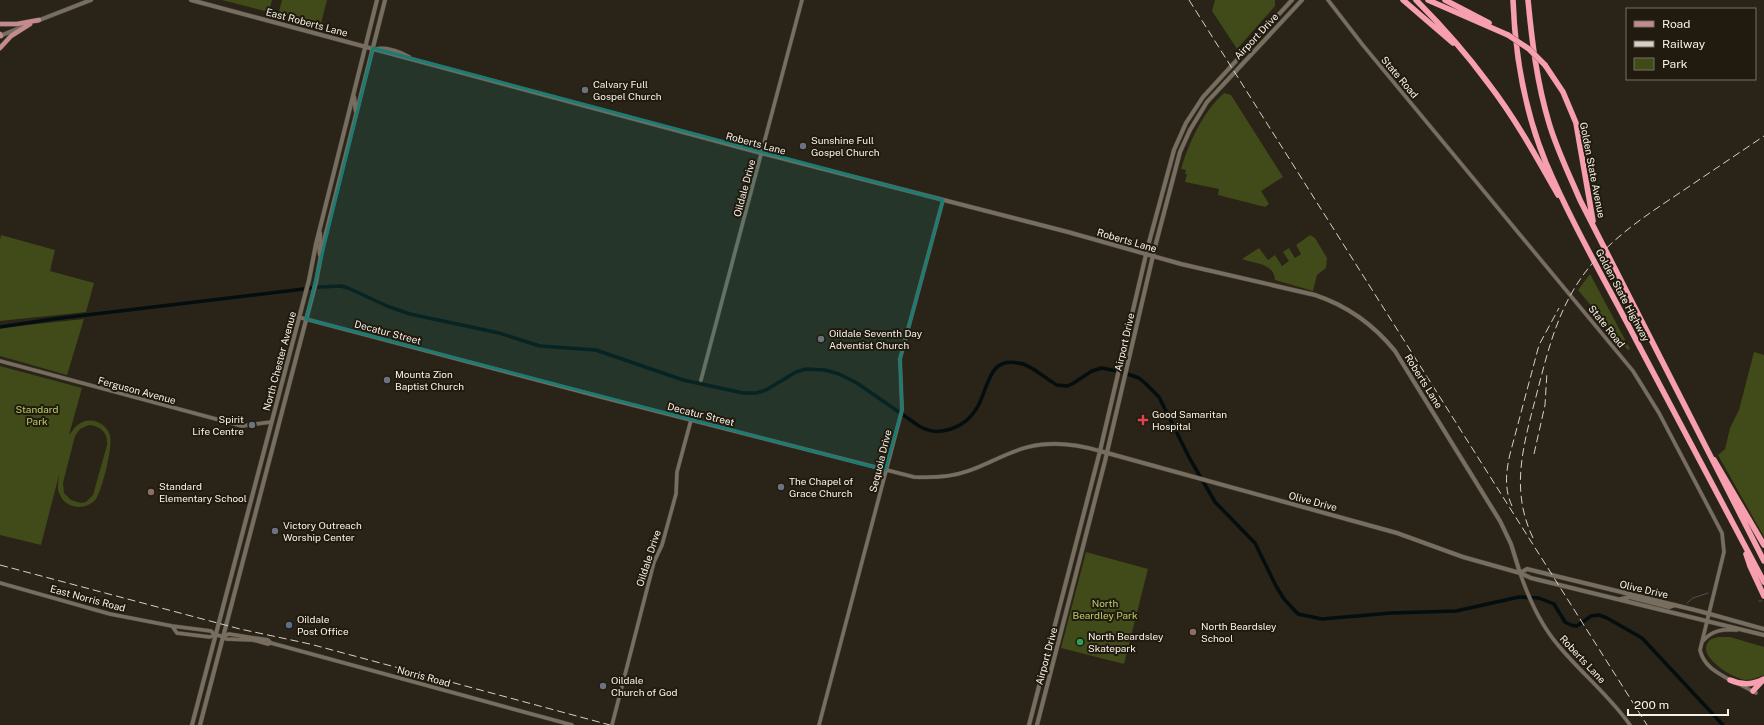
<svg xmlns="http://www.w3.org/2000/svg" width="1764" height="725" viewBox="0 0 1764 725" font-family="'Public Sans',sans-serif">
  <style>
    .green { fill: #414a19; fill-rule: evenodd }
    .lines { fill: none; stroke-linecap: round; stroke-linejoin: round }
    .stream { stroke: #4c5251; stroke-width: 1 }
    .canal { stroke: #030e10; stroke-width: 3.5 }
    .tertiary-casing { stroke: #453f36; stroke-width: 4.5 }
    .secondary-casing { stroke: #453f36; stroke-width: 5 }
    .primary-casing { stroke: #453f36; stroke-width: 5.5 }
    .motorway-casing { stroke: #453f36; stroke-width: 6 }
    .tertiary { stroke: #776e60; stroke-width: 3.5 }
    .secondary { stroke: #776e60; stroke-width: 4 }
    .primary { stroke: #c48b8f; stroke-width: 4.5 }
    .motorway { stroke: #f89faf; stroke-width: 5.5 }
    .rail { stroke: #d6d0c8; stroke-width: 1; stroke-dasharray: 8 4; stroke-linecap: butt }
    .motorway-bridge-casing { stroke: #453f36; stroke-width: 6; stroke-linecap: butt }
    .motorway-bridge { stroke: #f89faf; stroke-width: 5.5 }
    .marked { fill: #1b7c74; fill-opacity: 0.2; stroke: #1b7c74; stroke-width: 3; stroke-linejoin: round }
    .worship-dot { fill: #6b7280; stroke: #211a0e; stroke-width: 1.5 }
    .health-dot { fill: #e0444e; stroke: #211a0e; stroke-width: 1.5 }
    .education-dot { fill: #8d6e63; stroke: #211a0e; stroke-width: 1.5 }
    .service-dot { fill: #5c6f8a; stroke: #211a0e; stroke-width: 1.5 }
    .leisure-dot { fill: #2e9e5b; stroke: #211a0e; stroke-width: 1.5 }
    .labels { text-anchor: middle; stroke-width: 4; stroke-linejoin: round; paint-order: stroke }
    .street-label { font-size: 10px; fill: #f6f1e9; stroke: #211a0e }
    .poi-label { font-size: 10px; fill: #f6f1e9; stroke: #211a0e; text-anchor: start }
    .park-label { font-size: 10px; fill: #b9ce6a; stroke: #211a0e }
  </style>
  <rect width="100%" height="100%" fill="#2a2317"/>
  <!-- green -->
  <path class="green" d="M222 0H272L269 12Z
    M282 0H327L320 27 278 16Z
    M1215 0H1275V6L1237 49 1212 11Z
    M1224 93 1231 95 1283 177 1261 191 1269 204 1265 207 1218 195 1219 189 1185 182 1187 174H1185L1186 170 1181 169C1189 142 1203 112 1224 93Z
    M1 235 55 250 50 271 94 283 86 312 0 321V240Z
    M1310 235 1315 238 1327 258 1326 268 1317 275 1313 291 1275 280C1274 263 1255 264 1242 259L1259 248 1268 260 1275 255 1282 266 1289 261 1283 252 1289 248 1295 258 1301 254 1296 245Z
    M1590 274 1630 349 1628 350 1578 290Z
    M84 319 67 375 0 356V328Z
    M1754 352 1764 355V537L1718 455 1725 449 1730 428 1739 410Z
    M0 366 82 388 69 435C72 432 74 427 79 424 90 416 107 423 110 436 113 447 102 490 96 499 86 511 66 509 60 495 56 488 59 481 59 475L41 545 0 535ZM89 425C101 426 108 433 107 445L93 495 86 502 81 503 71 500 64 493 63 483 75 436 80 429Z
    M1086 552 1148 569 1124 664 1061 648Z
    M1718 637H1730L1764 647V675C1758 677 1753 680 1746 680 1734 679 1693 655 1710 640 1712 638 1716 638 1718 637Z"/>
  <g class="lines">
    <!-- stream -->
    <path class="stream" d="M1759 601H1762
      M1687 603 1693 598 1708 593"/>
    <!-- canal -->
    <path class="canal" d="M0 327 53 319 320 287 341 286 348 288 387 306 410 314 499 333 540 346 596 350 683 380 743 393H756L766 390 796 372 806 369 825 370 839 374 857 383 919 426C930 432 938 433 951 429 963 425 972 417 978 406 990 384 988 355 1023 364 1035 368 1046 379 1057 385L1067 386 1072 384 1092 371 1102 368 1122 372 1139 378 1146 384 1159 397 1190 459 1215 502 1255 543 1276 586 1284 599 1298 614 1322 619 1391 613 1456 611 1519 597 1539 598 1554 604 1565 622 1571 625 1577 626 1591 616 1599 615 1607 618 1642 638 1723 725"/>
    <!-- tertiary casing -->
    <g class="tertiary-casing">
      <path id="tertiary" d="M1328 0 1362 44 1633 371 1659 413 1722 533 1724 552 1700 650C1704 667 1718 673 1732 681
        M298 317 605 398 914 477C933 478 951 477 968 471 989 464 1007 452 1028 447 1052 441 1076 444 1100 451
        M0 361 242 426 271 422
        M701 380 802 0
        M1520 573C1529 599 1540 624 1558 645 1581 673 1609 695 1630 725
        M0 583 110 614 172 626 211 631 215 635
        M172 626 177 633 210 637C216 634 221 635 226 639L253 640 268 644 271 643
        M223 636 229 634 268 640 271 643 572 725
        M1702 642C1712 630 1722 629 1737 630
        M1739 684 1756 693
        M612 725 654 562 662 545 676 494 677 472 691 420
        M819 725 902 410 900 359 943 200"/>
    </g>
    <!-- secondary casing -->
    <g class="secondary-casing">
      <path id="secondary" d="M191 0 761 153 1068 232 1181 264 1315 295C1348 306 1374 325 1395 351L1500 521 1511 544 1520 573
        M37 21 91 0
        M0 36 22 27
        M377 49C386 47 401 52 409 57
        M354 97 356 112
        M320 233V241L323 245
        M316 244 319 246 320 255
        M1100 451 1397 533 1463 557 1520 573 1531 578 1764 635
        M1520 573 1527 569 1699 611 1764 629
        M1621 599 1630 597 1669 607 1675 605
        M192 725 309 280 316 244 377 0
        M200 725 316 282 323 245 385 0
        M1029 725 1100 451 1148 246 1174 150 1186 123 1203 97 1292 0
        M1037 725 1105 461 1155 247 1180 152 1190 130 1207 102 1302 0"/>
    </g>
    <!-- primary casing -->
    <g class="primary-casing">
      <path id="primary" d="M0 24H17L39 20
        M0 34 1 36
        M0 48 11 36 30 24"/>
    </g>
    <!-- motorway casing -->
    <g class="motorway-casing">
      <path id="motorway" d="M1403 0 1453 43
        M1416 0C1442 26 1466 53 1488 83 1515 118 1536 156 1558 195
        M1428 0 1508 35
        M1445 0 1489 23
        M1513 0C1515 55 1525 112 1546 163 1572 224 1606 282 1636 340 1679 421 1721 502 1764 582
        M1528 0C1532 42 1537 83 1549 123 1557 150 1569 174 1580 200L1764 561
        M1545 65 1563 92 1576 123 1593 221
        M1714 460 1764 545
        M1746 554 1750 566 1764 596
        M1730 680C1741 685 1753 685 1764 679
        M1753 691 1762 681"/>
    </g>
    <!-- tertiary -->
    <use href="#tertiary" class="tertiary"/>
    <!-- secondary -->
    <use href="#secondary" class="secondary"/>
    <!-- primary -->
    <use href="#primary" class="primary"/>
    <!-- motorway -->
    <use href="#motorway" class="motorway"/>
    <!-- rail -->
    <path class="rail" d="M1189 0 1647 725
      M1534 454 1545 405 1547 372
      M1512 506C1504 489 1506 471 1510 454L1539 345 1559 308
      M1533 538C1512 494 1521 454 1533 408 1543 371 1551 331 1570 296 1596 248 1636 222 1681 192 1709 173 1736 155 1764 136
      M0 565 240 629 310 644 610 725"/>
    <!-- motorway-bridge casing -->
    <g class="motorway-bridge-casing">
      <path id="motorway-bridge" d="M1508 35 1529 49 1545 65"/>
    </g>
    <!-- motorway-bridge -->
    <use href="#motorway-bridge" class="motorway-bridge"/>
  </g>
  <!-- marked area -->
  <path class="marked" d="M373 48 943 200 900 359 902 410 885 470 306 319Z"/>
  <!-- markers -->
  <g class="worship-dot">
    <circle cx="585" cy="90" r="4"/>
    <circle cx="803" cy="146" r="4"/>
    <circle cx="821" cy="339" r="4"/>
    <circle cx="387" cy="380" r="4"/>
    <circle cx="252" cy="425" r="4"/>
    <circle cx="781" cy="487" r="4"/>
    <circle cx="275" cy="531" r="4"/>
    <circle cx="603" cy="686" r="4"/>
  </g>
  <path class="health-dot" d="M1141 414h4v4h4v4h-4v4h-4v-4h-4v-4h4z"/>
  <g class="education-dot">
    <circle cx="151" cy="492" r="4"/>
    <circle cx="1193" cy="632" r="4"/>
  </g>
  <circle class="service-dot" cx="289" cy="625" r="4"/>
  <circle class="leisure-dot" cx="1080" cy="642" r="4"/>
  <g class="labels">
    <!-- street labels -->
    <g class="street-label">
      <text transform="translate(307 22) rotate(15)" y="4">East Roberts Lane</text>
      <text transform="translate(1256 36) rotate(-47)" y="4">Airport Drive</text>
      <text transform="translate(1400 77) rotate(50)" y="4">State Road</text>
      <text transform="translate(756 143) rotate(15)" y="4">Roberts Lane</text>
      <text transform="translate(1593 170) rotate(79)" y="4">Golden State Avenue</text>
      <text transform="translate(744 188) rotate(-75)" y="4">Oildale Drive</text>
      <text transform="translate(1127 240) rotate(16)" y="4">Roberts Lane</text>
      <text transform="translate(1623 295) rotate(62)" y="4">Golden State Highway</text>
      <text transform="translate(1607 326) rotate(51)" y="4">State Road</text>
      <text transform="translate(388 332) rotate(15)" y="4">Decatur Street</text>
      <text transform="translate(1124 342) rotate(-77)" y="4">Airport Drive</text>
      <text transform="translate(279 361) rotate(-75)" y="4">North Chester Avenue</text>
      <text transform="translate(1424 381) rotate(58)" y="4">Roberts Lane</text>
      <text transform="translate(137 390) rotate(15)" y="4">Ferguson Avenue</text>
      <text transform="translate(701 414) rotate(14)" y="4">Decatur Street</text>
      <text transform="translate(880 461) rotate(-76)" y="4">Sequoia Drive</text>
      <text transform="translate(1313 501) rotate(15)" y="4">Olive Drive</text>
      <text transform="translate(648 558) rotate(-72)" y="4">Oildale Drive</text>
      <text transform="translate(1644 589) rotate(13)" y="4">Olive Drive</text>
      <text transform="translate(88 598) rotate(15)" y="4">East Norris Road</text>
      <text transform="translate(1046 656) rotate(-75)" y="4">Airport Drive</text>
      <text transform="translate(1583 659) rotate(47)" y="4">Roberts Lane</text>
      <text transform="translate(424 676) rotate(15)" y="4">Norris Road</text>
    </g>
    <!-- poi labels -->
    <g class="poi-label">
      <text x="593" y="88">Calvary Full<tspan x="593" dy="12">Gospel Church</tspan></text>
      <text x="811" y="144">Sunshine Full<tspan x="811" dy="12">Gospel Church</tspan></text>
      <text x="829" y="337">Oildale Seventh Day<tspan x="829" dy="12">Adventist Church</tspan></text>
      <text x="395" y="378">Mounta Zion<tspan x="395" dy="12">Baptist Church</tspan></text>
      <text x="1152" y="418">Good Samaritan<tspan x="1152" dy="12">Hospital</tspan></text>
      <text x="244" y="423" text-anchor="end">Spirit<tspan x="244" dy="12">Life Centre</tspan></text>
      <text x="789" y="485">The Chapel of<tspan x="789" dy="12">Grace Church</tspan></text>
      <text x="159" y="490">Standard<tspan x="159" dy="12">Elementary School</tspan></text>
      <text x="283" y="529">Victory Outreach<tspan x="283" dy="12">Worship Center</tspan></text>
      <text x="297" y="623">Oildale<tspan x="297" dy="12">Post Office</tspan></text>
      <text x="1201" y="630">North Beardsley<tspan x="1201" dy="12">School</tspan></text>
      <text x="1088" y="640">North Beardsley<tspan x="1088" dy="12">Skatepark</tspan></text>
      <text x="611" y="684">Oildale<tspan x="611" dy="12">Church of God</tspan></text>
    </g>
    <!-- park labels -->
    <g class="park-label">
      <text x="37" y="413">Standard<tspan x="37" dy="12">Park</tspan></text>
      <text x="1105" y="607">North<tspan x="1105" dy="12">Beardley Park</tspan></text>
    </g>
  </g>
  <!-- legend -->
  <rect x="1626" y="8" width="130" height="72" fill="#211a0e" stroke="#767066"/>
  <rect x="1634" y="21" width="20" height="6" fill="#c48b8f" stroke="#767066"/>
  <text x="1662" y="28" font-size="12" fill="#f6f1e9">Road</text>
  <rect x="1634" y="41" width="20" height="6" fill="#d6d0c8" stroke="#767066"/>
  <text x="1662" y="48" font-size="12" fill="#f6f1e9">Railway</text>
  <rect x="1634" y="58" width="20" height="12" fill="#414a19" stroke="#767066"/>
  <text x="1662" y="68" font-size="12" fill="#f6f1e9">Park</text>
  <!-- scale -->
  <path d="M1628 709v6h100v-6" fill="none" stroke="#f6f1e9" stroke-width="2"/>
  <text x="1634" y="709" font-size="12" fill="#f6f1e9" stroke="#211a0e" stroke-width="3" paint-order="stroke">200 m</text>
</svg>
